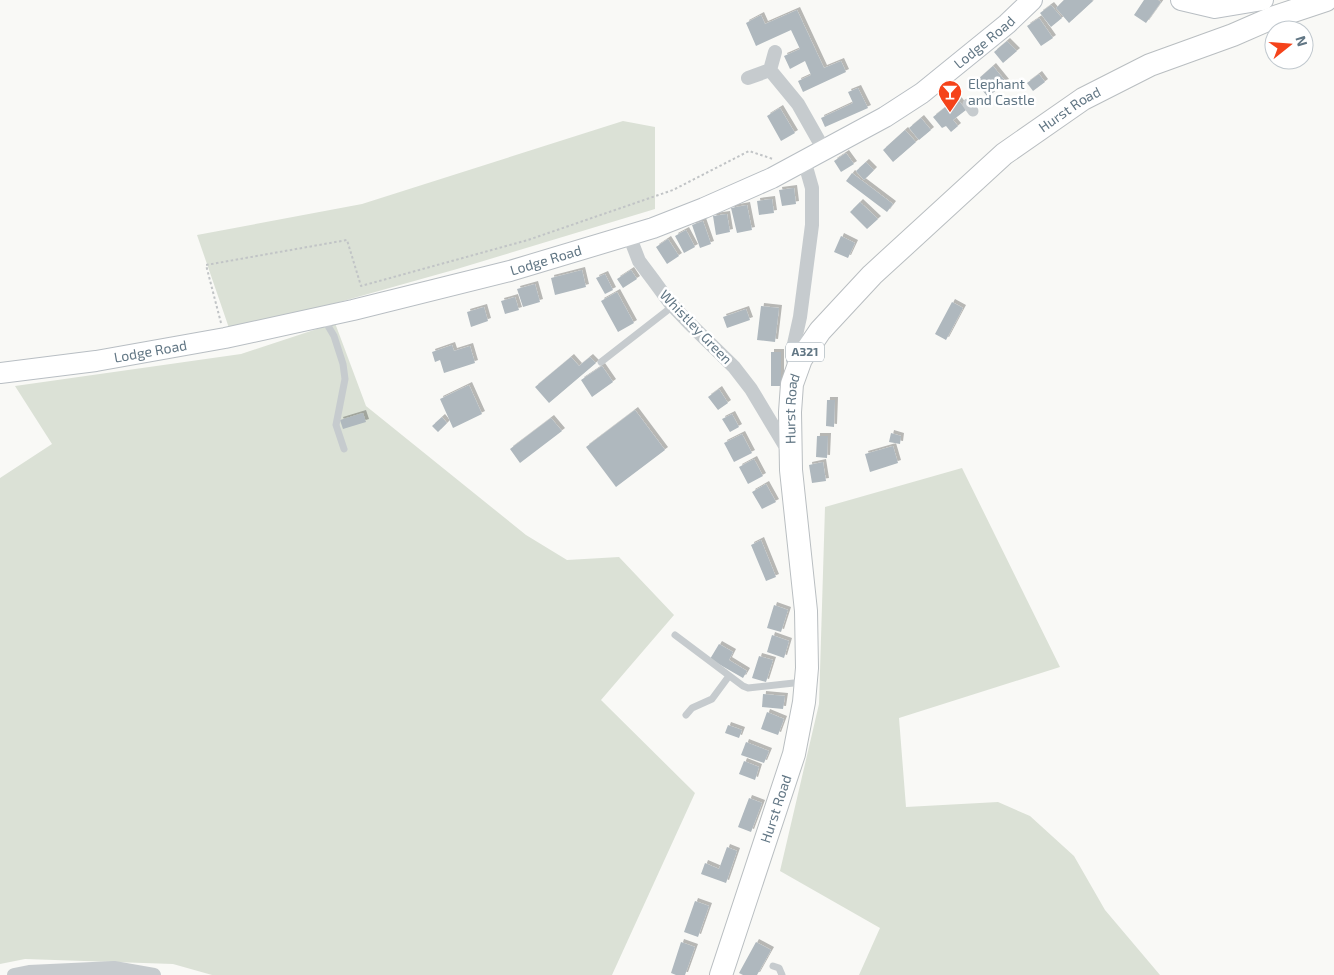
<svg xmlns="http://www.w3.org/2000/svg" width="1334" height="975" viewBox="0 0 1334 975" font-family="'Exo 2',sans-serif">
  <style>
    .green { fill: #dbe1d6 }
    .building { fill: #afb8be; filter: url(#shadow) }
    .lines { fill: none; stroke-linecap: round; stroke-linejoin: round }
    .secondary-casing { stroke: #b8bec3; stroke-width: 22 }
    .primary-casing { stroke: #b9bec1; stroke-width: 24 }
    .path { stroke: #c1c4c6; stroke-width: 2; stroke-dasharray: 2.5 2.5; stroke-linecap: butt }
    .service { stroke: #c6cbce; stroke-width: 7 }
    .pedestrian { stroke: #c6cbce; stroke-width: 11 }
    .minor { stroke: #c6cbce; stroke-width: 14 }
    .secondary { stroke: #fff; stroke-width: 20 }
    .primary { stroke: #fff; stroke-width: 22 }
    .labels { text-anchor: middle; stroke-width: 5; stroke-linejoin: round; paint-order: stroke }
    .shield { fill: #fff; stroke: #909fa9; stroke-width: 1 }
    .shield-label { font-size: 12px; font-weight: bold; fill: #617684 }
    .street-label { font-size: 14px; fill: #617684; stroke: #fff }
    .poi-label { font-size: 14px; fill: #617684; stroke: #fff; text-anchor: start }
  </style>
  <defs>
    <filter id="shadow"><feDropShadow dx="3" dy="-3" stdDeviation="0" flood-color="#0004"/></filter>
  </defs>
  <rect width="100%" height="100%" fill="#f9f9f6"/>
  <!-- green -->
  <path class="green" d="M623 121 655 127V209L457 269 336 303 229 328 197 235 362 204Z
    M335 323 366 406 526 535 567 560 619 557 674 615 601 700 695 793 612 975H212L173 964 25 959 0 964V478L52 444 15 386 241 354Z
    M962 468 1060 667 899 718 906 807 998 802 1030 816 1074 856 1105 910 1160 975H859L880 928 780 871 819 704 825 507Z"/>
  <!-- building -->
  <path class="building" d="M1064 0H1092L1093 1 1069 23 1056 8Z
    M1144 0H1158L1161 2 1146 23 1134 15Z
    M1051 5 1062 18 1051 27 1040 13Z
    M797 10 824 68 841 61 846 72 803 92 798 81 811 75 805 61 790 69 784 56 800 49 791 30 756 46 746 23 761 15 765 24Z
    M1039 18 1053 38 1041 46 1027 26Z
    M1007 41 1017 51 1003 63 994 52Z
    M993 66 1006 82 988 97 975 82Z
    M1039 74 1045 82 1033 91 1027 83Z
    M858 88 868 108 825 127 821 118 853 103 848 92Z
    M957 98 966 110 953 120 958 126 951 132 946 126 942 128 933 117Z
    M780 108 795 133 781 141 767 116Z
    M921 118 931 130 919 140 909 128Z
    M905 130 916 142 893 162 883 150Z
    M846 153 854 164 841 172 834 161Z
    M866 162 874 170 864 180 856 171Z
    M852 173 893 204 887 212 846 181Z
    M794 188 796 204 782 206 779 190Z
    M772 199 774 213 759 215 757 201Z
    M860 202 878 219 867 229 850 212Z
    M747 205 752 230 737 233 731 208Z
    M727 214 730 232 716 235 713 216Z
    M703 221 711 244 700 248 692 225Z
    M686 230 695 247 684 253 675 236Z
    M841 236 855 243 848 258 834 252Z
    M668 239 679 256 667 264 656 247Z
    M582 270 586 287 555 295 551 278Z
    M631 270 637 279 623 288 617 279Z
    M605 274 613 290 605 294 596 278Z
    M535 284 540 302 523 307 517 289Z
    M617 292 634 323 618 332 601 301Z
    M515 297 519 310 505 314 501 301Z
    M952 302 963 308 946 340 935 334Z
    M761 306 779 308 775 342 757 340Z
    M484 307 488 321 471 327 467 312Z
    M746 309 750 320 727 328 723 317Z
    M452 345 454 351 470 346 475 363 444 373 440 360 435 362 432 352Z
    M771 352H781V386H771Z
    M571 357 579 366 590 357 596 363 549 403 535 387Z
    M602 366 613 382 592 397 581 380Z
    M469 385 482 414 453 428 440 399Z
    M719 389 728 403 718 410 708 397Z
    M827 400H835L834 427 826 426Z
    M635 410 665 450 616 487 586 447Z
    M363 413 366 422 343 429 340 420Z
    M732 414 739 427 730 432 722 419Z
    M442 417 447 423 438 432 432 426Z
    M551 418 562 431 520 463 510 449Z
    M891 433 901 436 900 444 889 442Z
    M742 434 752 453 734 462 724 443Z
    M817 436H828L827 458 816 457Z
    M893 446 898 463 870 472 865 454Z
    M754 459 763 476 748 484 739 467Z
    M823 462 826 481 812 483 809 465Z
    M766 484 776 502 762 509 752 492Z
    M761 540 776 577 766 581 751 545Z
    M774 605 788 610 781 632 767 628Z
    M772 635 789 641 784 658 767 652Z
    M719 644 733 652 729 660 747 671 743 678 710 659Z
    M759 656 773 660 766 682 752 678Z
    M763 694 785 696 783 709 762 707Z
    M767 712 784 719 778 735 761 729Z
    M728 725 742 730 739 738 725 733Z
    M746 742 769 751 764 763 741 755Z
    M744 761 759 767 755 780 739 774Z
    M749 798 762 803 751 832 738 827Z
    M727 847 737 851 726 883 701 874 705 863 719 869Z
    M695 901 709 906 698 937 684 932Z
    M681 942 695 947 685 975H676L671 973Z
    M756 942 771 950 757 975H743L739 973Z"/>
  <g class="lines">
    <!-- secondary casing -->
    <g class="secondary-casing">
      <g id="secondary">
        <path d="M1181 0 1215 8 1263 0"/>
        <path id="s1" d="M0 373 96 361 225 338 353 310 510 271 653 228 704 208 772 178 885 117 922 93 1007 24 1032 0"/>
      </g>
    </g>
    <!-- primary casing -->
    <g class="primary-casing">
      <g id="primary">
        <path id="s2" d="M721 975 794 754 804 702 807 668 806 611 791 470 790 412 792 384 801 359 820 331 872 275 1004 154 1083 99 1150 65 1233 35 1272 18 1326 0"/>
      </g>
    </g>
    <!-- path -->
    <path class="path" d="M221 323 206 265 347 240 361 286 528 240 673 190 749 151 773 159"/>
    <!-- service -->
    <path class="service" d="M324 319 334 336 343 364 345 379 336 425 344 449
      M601 362 673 306
      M675 635 743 686 748 688 803 682
      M686 715 692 708 712 699 729 676
      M773 966 779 968 782 975"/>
    <!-- pedestrian -->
    <path class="pedestrian" d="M968 104 973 111"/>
    <!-- minor -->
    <path class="minor" d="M775 52 770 70 798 104 824 150
      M748 78 770 70
      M629 235 639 261 654 281 670 303 689 323 734 367 751 389 784 444 790 447
      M796 366 793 360 794 344 800 317 812 225V188L804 160
      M14 975 29 972 114 968 154 975"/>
    <!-- secondary -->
    <use href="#secondary" class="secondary"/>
    <!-- primary -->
    <use href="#primary" class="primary"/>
  </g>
  <!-- icons -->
  <defs>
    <g id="bar-pin" transform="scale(1.25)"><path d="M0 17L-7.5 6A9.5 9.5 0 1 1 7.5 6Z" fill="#f5431a" stroke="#fff"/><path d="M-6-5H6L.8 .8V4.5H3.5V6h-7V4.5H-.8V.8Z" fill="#fff"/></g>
  </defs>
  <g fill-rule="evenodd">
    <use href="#bar-pin" x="950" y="92"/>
  </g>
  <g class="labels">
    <!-- shield labels -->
    <rect class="shield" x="786" y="342.5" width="38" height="19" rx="4"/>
    <g class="shield-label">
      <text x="805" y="356">A321</text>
    </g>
    <!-- street labels -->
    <g class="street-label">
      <text dy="5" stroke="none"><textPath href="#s1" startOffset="1052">Lodge Road</textPath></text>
      <text dy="5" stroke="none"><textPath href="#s2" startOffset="1000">Hurst Road</textPath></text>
      <text dy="5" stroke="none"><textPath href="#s1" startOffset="558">Lodge Road</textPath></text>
      <text transform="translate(696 327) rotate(46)" y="5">Whistley Green</text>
      <text dy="5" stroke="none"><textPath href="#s1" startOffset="152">Lodge Road</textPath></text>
      <text dy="5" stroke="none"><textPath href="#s2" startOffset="580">Hurst Road</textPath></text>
      <text dy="5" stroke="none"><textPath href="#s2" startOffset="175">Hurst Road</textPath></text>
    </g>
    <!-- poi labels -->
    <g class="poi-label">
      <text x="968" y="89">Elephant<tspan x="968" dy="16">and Castle</tspan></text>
    </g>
  </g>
  <!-- north arrow -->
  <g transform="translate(1289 45) rotate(73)"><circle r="24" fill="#ffffff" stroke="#c0c8ce"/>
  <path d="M0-4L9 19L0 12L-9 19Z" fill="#f5431a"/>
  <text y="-8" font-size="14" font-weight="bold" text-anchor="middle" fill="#617684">N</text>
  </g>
</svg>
